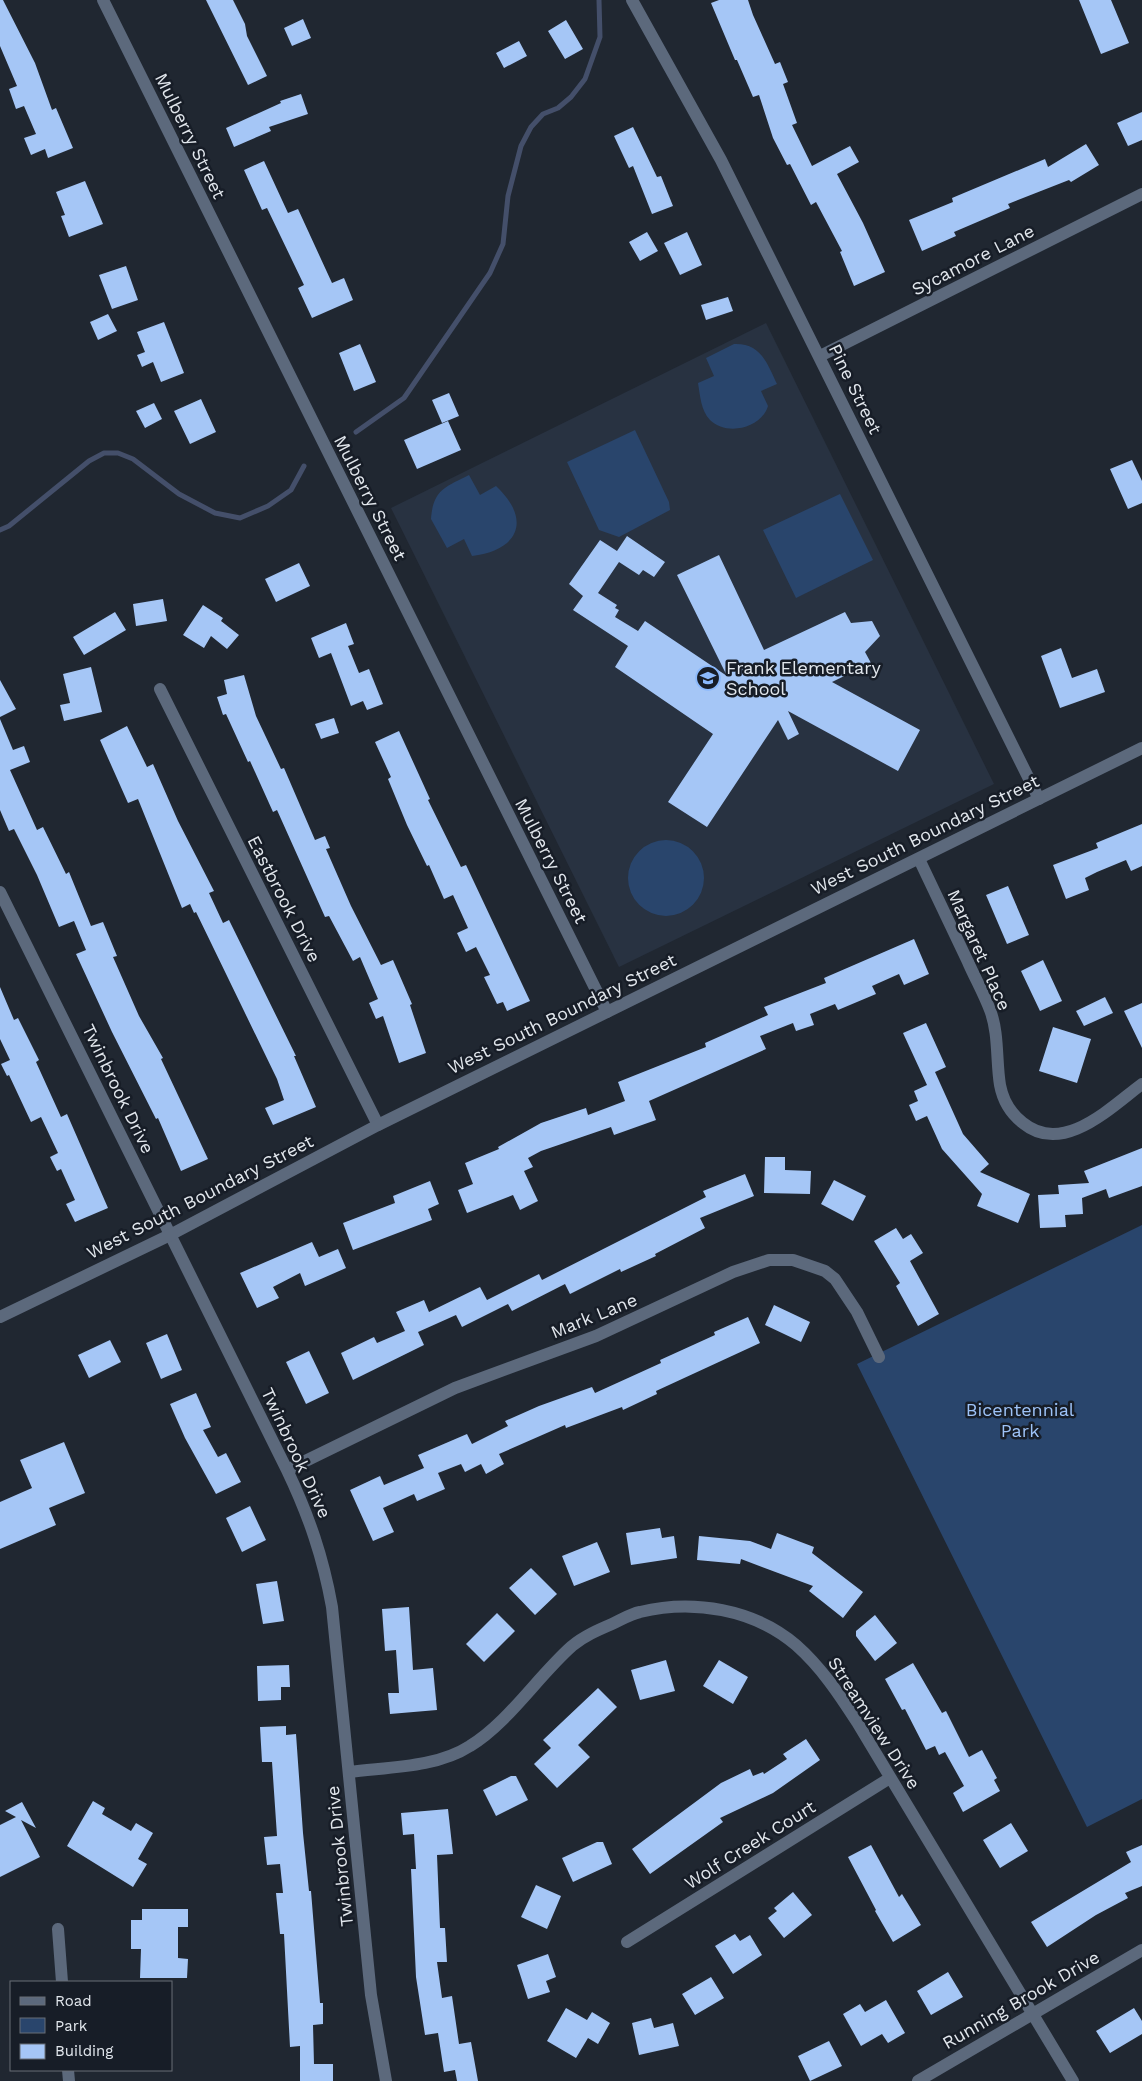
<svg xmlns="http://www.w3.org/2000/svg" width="1142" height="2081" viewBox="0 0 1142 2081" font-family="'Work Sans',sans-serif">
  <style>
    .built { fill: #283241 }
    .green { fill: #29456c }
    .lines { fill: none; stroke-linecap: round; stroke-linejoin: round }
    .stream { stroke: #444f6a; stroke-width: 5 }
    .building { fill: #a5c6f6 }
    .minor { stroke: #5c697c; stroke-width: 12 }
    .tertiary { stroke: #5c697c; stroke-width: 12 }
    .labels { text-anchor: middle; stroke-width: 5; stroke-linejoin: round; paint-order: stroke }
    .street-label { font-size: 18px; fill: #e2e7ed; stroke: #171d27 }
    .poi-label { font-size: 18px; fill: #e2e7ed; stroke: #171d27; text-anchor: start }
    .park-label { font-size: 18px; fill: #9ec3f8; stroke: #171d27 }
  </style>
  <rect width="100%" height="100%" fill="#202731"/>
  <!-- built -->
  <path class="built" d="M766 323 994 784 619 967 391 508Z"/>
  <!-- green -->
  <path class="green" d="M734 344C761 343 767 363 777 384L761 391 768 406C761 429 726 436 710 420 701 411 700 395 698 383L714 376 706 358Z
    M635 430 669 502 670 510 619 537 599 530 567 462Z
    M469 475 480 495 496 486C532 520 519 550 472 556L464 539 447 548 431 519C433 490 445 487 469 475Z
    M840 494 873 560 796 598 763 530Z
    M628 878a38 38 0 1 1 76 0a38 38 0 1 1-76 0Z
    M1142 1225V1799L1087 1827 857 1364Z"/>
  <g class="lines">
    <!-- stream -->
    <path class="stream" d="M356 432 404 398 490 273 503 244 508 196 521 146 531 127 543 114 558 108 571 97 585 79 600 37 599 0
      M0 530 9 526 89 461 104 453H118L133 459 179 494 215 513 240 518 268 506 291 490 304 466"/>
  </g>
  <!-- building -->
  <path class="building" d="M0 0H3L35 63 52 110 56 108 73 148 48 158 45 149 31 155 24 138 36 134 24 106 16 109 9 89 17 86 0 46Z
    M206 0H233L245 24 247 36 267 76 248 85Z
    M719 0H748L753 15 775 64 780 62 788 82 783 84 797 123 792 125 812 166 850 146 859 162 837 174 863 223 885 272 854 286 840 252 842 251 816 202 811 205 790 164 787 165 773 138 759 95 753 97 737 60H735L711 3Z
    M1079 0H1111L1129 43 1101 54Z
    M303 19 311 38 292 46 284 28Z
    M566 20 583 49 565 59 548 31Z
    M519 41 527 56 504 68 496 53Z
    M301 94 308 114 269 127 271 131 234 147 226 128 281 103 280 101Z
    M1142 112V140L1128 146 1117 123Z
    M633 127 657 177 661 176 673 206 652 214 633 166 629 168 614 136Z
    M1086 144 1099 165 1071 182 1069 180 1008 204 1010 208 954 232 956 236 922 251 909 220 953 202 952 198 1045 159 1048 167Z
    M264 161 288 213 298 209 332 283 344 278 353 300 312 318 298 288 304 285 267 208 262 210 244 170Z
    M85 181 103 224 69 237 61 216 65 215 56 192Z
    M647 232 658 251 640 261 629 242Z
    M687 232 702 265 680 275 664 243Z
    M126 266 138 300 112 309 99 275Z
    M728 297 733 311 706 320 701 305Z
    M108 314 117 331 98 340 90 322Z
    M164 322 184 373 161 382 153 362 142 367 137 355 145 352 137 332Z
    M360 344 376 382 354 391 339 353Z
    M449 393 459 416 442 423 432 400Z
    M201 399 216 432 190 444 174 411Z
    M154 403 162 419 145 428 136 411Z
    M448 421 461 450 417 469 404 440Z
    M1132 460 1142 481V503L1128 509 1110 469Z
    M627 536 665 562 654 577 643 570 639 575 619 562 598 593 617 605 615 608 619 610 615 617 638 631 645 621 727 676 677 575 719 555 764 650 845 612 851 623 872 621 880 636 865 652 871 663 832 682 920 730 898 771 788 711 799 734 788 740 778 720 707 827 668 802 713 734 615 667 628 646 573 610 583 596 569 584 600 540 617 551Z
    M299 563 310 586 276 602 265 579Z
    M163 599 167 621 136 626 133 604Z
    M203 605 223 618 221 621 239 635 227 649 211 636 204 648 183 635Z
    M115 612 126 630 84 655 73 637Z
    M346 623 354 644 348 646 359 673 369 669 383 704 367 710 363 701 351 706 331 653 319 658 311 638Z
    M1061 648 1072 678 1097 669 1105 692 1060 708 1041 656Z
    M91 667 102 712 64 721 60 705 70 703 63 674Z
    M244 675 256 716 281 769 284 768 315 840 325 836 330 848 326 849 351 906 381 965 393 960 412 1004 410 1005 426 1053 399 1063 383 1016 376 1019 369 1003 378 999 360 957 353 961 329 916 325 917 277 810 273 812 250 761 248 762 226 714 223 715 217 697 227 694 224 680Z
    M0 680 16 709 0 717Z
    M334 718 339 733 321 739 315 724Z
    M0 719 13 750 24 746 30 762 10 770 37 830 43 827 66 874 69 872 91 926 103 922 117 956 113 957 139 1016 163 1058 161 1059 208 1159 181 1171 158 1118 156 1119 112 1032 76 954 86 950 74 921 59 927 37 875 14 829 9 831 0 810Z
    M127 726 147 767 153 764 178 821 214 891 209 893 223 923 229 920 296 1056H294L316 1107 273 1125 265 1108 284 1100 277 1079 196 912 194 913 190 904 182 908 138 799 128 803 100 740Z
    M399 731 430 799 428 800 461 867 466 865 530 1001 507 1011 503 1002 497 1004 484 977 490 975 476 947 466 952 457 933 468 928 453 895 444 899 429 865 427 866 407 825 388 779 391 777 375 742Z
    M1142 824V866L1131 871 1126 860 1097 872 1085 878 1089 890 1066 899 1053 865 1098 848 1096 843Z
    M1008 886 1029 935 1007 944 986 895Z
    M914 939 929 974 904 985 899 974 872 986 876 994 838 1010 835 1004 810 1014 814 1025 796 1031 793 1023 760 1036 766 1049 649 1101 656 1120 614 1135 611 1127 541 1151 528 1158 533 1167 524 1171 538 1201 520 1210 513 1195 467 1213 458 1190 473 1184 465 1163 499 1149 498 1147 541 1123 586 1108 588 1115 625 1101 618 1082 706 1047 705 1043 768 1015 764 1007 826 983 824 978Z
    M1043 960 1062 1001 1040 1011 1021 971Z
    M0 987 14 1020 18 1018 39 1060 36 1062 61 1117 67 1114 108 1208 75 1222 66 1204 75 1200 61 1169 57 1171 50 1157 58 1153 41 1117 31 1122 9 1075 7 1076 1 1064 10 1060 0 1039Z
    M1105 997 1113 1013 1084 1026 1076 1011Z
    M1142 1003V1048L1124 1011Z
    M926 1023 946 1067 935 1072 963 1134 989 1164 980 1172 1030 1194 1018 1223 977 1206 982 1194 942 1149 927 1116 916 1121 909 1105 918 1101 914 1091 927 1085 903 1033Z
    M1053 1027 1091 1039 1077 1083 1039 1071Z
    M1142 1148V1186L1109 1198 1106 1189 1082 1198 1083 1214 1065 1215 1066 1227 1040 1228 1038 1195 1059 1194 1058 1185 1089 1183 1084 1171Z
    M765 1157H785V1170L811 1171 810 1194 764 1193Z
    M745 1174 754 1196 700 1218 705 1228 655 1254 656 1256 621 1272 620 1269 570 1294 565 1284 512 1311 508 1304 462 1327 456 1315 418 1332 424 1345 353 1380 341 1353 374 1337 377 1343 405 1331 396 1312 424 1300 429 1312 480 1287 487 1300 539 1274 542 1280 706 1197 703 1191Z
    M834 1180 866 1196 853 1221 821 1204Z
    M430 1181 439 1204 428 1209 432 1220 353 1250 343 1223 395 1203 393 1196Z
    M896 1228 903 1239 911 1234 923 1253 910 1261 939 1314 918 1326 896 1286 900 1283 874 1241Z
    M312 1242 319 1257 338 1249 346 1268 305 1286 300 1273 273 1287 279 1298 257 1308 240 1273Z
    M774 1305 810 1322 801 1342 765 1325Z
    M748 1317 760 1343 656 1391 657 1394 623 1410 622 1407 566 1428 565 1425 499 1454 504 1464 486 1474 481 1464 465 1472 461 1464 438 1473 445 1489 417 1501 414 1494 383 1508 394 1532 373 1541 350 1490 380 1476 384 1485 424 1468 418 1455 467 1434 472 1444 508 1426 505 1421 539 1406 592 1387 595 1393 661 1363 660 1360 715 1335 714 1332Z
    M167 1334 182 1370 161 1379 146 1343Z
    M110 1340 121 1362 89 1378 78 1355Z
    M309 1351 329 1393 306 1404 286 1362Z
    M196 1393 211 1427 203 1430 218 1457 226 1453 241 1482 216 1494 185 1438 170 1404Z
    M64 1442 85 1493 49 1508 56 1525 0 1549V1502L32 1488 20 1460Z
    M250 1506 266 1540 242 1552 226 1518Z
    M660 1528 662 1538 674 1536 677 1558 631 1565 626 1533Z
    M777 1533 814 1547 812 1553 863 1592 843 1618 809 1591 813 1586 741 1559 740 1564 697 1560 699 1536 750 1541 771 1549Z
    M597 1542 610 1572 574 1586 562 1556Z
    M531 1568 557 1594 535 1615 509 1588Z
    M277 1581 284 1621 263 1624 256 1584Z
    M409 1607 413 1670 433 1668 437 1710 390 1714 388 1693H399L396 1650 385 1651 382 1609Z
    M497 1613 515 1631 484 1662 466 1644Z
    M875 1615 897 1643 875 1661 856 1636V1631Z
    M666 1660 675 1691 640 1700 631 1670Z
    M719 1660 748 1677 733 1704 703 1686Z
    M913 1663 942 1713 946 1711 969 1757 982 1750 997 1778 994 1780 1000 1791 963 1812 953 1793 964 1786 945 1752 939 1755 935 1746 926 1750 905 1709 902 1710 885 1679Z
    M289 1665 290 1687H281V1700L258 1701 257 1666Z
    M598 1688 617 1707 578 1745 590 1757 557 1788 534 1764 551 1748 543 1740Z
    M286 1726V1735L296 1734 303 1833 309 1891H311L320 2003H323V2024L313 2025 314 2064H333V2081H300V2046L290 2047 284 1934H280L276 1893H283L280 1864 267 1865 264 1837 277 1836 272 1762H262L260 1727Z
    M806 1739 820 1760 773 1793 720 1818 723 1822 650 1874 632 1849 721 1783 750 1769 753 1776 763 1772 764 1774 787 1759 783 1754Z
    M511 1776H516L528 1800 496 1816 483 1790Z
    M93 1801 105 1808 102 1814 131 1831 136 1823 153 1833 138 1859 147 1864 133 1887 67 1846Z
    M22 1802 36 1828 21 1820 40 1857 0 1877V1825L16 1817 5 1811Z
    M448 1809 453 1854 437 1855 440 1928H445L447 1962H437L442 1998 452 1996 459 2044 471 2042 478 2081H457L455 2070 444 2072 438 2033 425 2035 416 1977 411 1869H416L414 1834 403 1835 401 1813Z
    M1011 1823 1028 1851 1000 1868 983 1840Z
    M597 1842H603L612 1864 573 1882 562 1858Z
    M871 1845 899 1897 902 1894 921 1925 893 1942 875 1911 876 1910 848 1857Z
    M1142 1845V1886L1125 1893 1128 1898 1096 1915 1047 1947 1031 1922 1131 1862 1126 1852Z
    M536 1885 561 1896 547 1929 521 1917Z
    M793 1892 812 1915 784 1938 768 1918 777 1911 774 1908Z
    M142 1909H188V1927H178V1958L188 1959 187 1978H140L141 1949H131V1920H142Z
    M735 1934 740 1941 750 1935 762 1955 733 1974 715 1946Z
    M548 1954 556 1977 546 1981 550 1992 528 1999 517 1965Z
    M948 1972 963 1997 931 2015 917 1991Z
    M711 1977 724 1998 695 2015 682 1994Z
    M886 2000 905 2033 888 2043 882 2034 861 2046 843 2014 860 2004 865 2012Z
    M566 2008 587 2020 592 2012 610 2023 598 2044 588 2038 576 2058 547 2041Z
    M1134 2008 1142 2021V2034L1110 2053 1096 2031Z
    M651 2018 654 2028 673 2023 679 2046 639 2055 632 2023Z
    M829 2041 842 2066 810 2081 798 2056Z"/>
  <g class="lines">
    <!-- minor -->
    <path class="minor" d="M103 0 607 1012
      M632 0 721 160 1039 799
      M820 356 1142 194
      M160 689 378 1125
      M919 859C935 893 951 927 968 962 975 978 984 994 990 1010 999 1033 996 1061 1000 1085 1003 1101 1010 1113 1023 1123 1063 1156 1111 1107 1142 1084
      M0 892 287 1470C309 1516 323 1557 332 1607L371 1995 386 2081
      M287 1470 455 1388 596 1336 733 1272 769 1260H793L825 1271 835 1279 857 1312 879 1357
      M349 1772C388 1767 436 1768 470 1746 508 1723 538 1676 572 1646 584 1636 598 1630 612 1624 621 1620 630 1614 640 1612 693 1599 754 1609 796 1645 821 1667 839 1694 857 1722L1073 2081
      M58 1929 62 1982
      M627 1942 890 1778
      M68 2070 69 2081
      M918 2081 1142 1950"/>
    <!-- tertiary -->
    <path class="tertiary" d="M0 1317 170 1235 378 1125 1142 748"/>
  </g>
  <!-- icons -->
  <defs>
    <g id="school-ring" transform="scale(1.25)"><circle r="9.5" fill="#171d27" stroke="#8bb9fc" stroke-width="1.5"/><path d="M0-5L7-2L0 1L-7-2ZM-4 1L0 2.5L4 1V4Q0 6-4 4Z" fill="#8bb9fc"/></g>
  </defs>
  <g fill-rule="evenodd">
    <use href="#school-ring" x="708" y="678"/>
  </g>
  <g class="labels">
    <!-- street labels -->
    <g class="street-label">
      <text transform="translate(190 136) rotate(64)" y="6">Mulberry Street</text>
      <text transform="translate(973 260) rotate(-27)" y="6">Sycamore Lane</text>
      <text transform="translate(855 389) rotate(64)" y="6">Pine Street</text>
      <text transform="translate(370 498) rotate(63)" y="6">Mulberry Street</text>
      <text transform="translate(925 835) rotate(-26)" y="6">West South Boundary Street</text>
      <text transform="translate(551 861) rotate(63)" y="6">Mulberry Street</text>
      <text transform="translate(284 899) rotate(63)" y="6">Eastbrook Drive</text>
      <text transform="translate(979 950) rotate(66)" y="6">Margaret Place</text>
      <text transform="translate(562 1014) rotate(-26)" y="6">West South Boundary Street</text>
      <text transform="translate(118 1089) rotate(64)" y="6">Twinbrook Drive</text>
      <text transform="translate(200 1197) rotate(-27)" y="6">West South Boundary Street</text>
      <text transform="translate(594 1316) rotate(-22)" y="6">Mark Lane</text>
      <text transform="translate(296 1453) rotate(65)" y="6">Twinbrook Drive</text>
      <text transform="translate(874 1723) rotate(57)" y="6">Streamview Drive</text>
      <text transform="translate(750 1845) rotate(-32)" y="6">Wolf Creek Court</text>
      <text transform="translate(340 1856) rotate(-96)" y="6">Twinbrook Drive</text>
      <text transform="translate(1021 2000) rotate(-30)" y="6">Running Brook Drive</text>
    </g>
    <!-- poi labels -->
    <g class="poi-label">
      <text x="726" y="674">Frank Elementary<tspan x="726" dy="21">School</tspan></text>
    </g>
    <!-- park labels -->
    <g class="park-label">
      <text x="1020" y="1416">Bicentennial<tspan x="1020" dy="21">Park</tspan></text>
    </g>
  </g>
  <!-- legend -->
  <rect x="10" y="1981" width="162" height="90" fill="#171d27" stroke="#686e76"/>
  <rect x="20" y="1997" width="25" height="8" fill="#5c697c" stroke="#686e76"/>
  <text x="55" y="2006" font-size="15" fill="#e2e7ed">Road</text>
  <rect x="20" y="2018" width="25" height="15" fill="#29456c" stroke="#686e76"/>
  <text x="55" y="2031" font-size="15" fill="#e2e7ed">Park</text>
  <rect x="20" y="2044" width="25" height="15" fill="#a5c6f6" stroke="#686e76"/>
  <text x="55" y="2056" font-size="15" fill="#e2e7ed">Building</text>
</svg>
